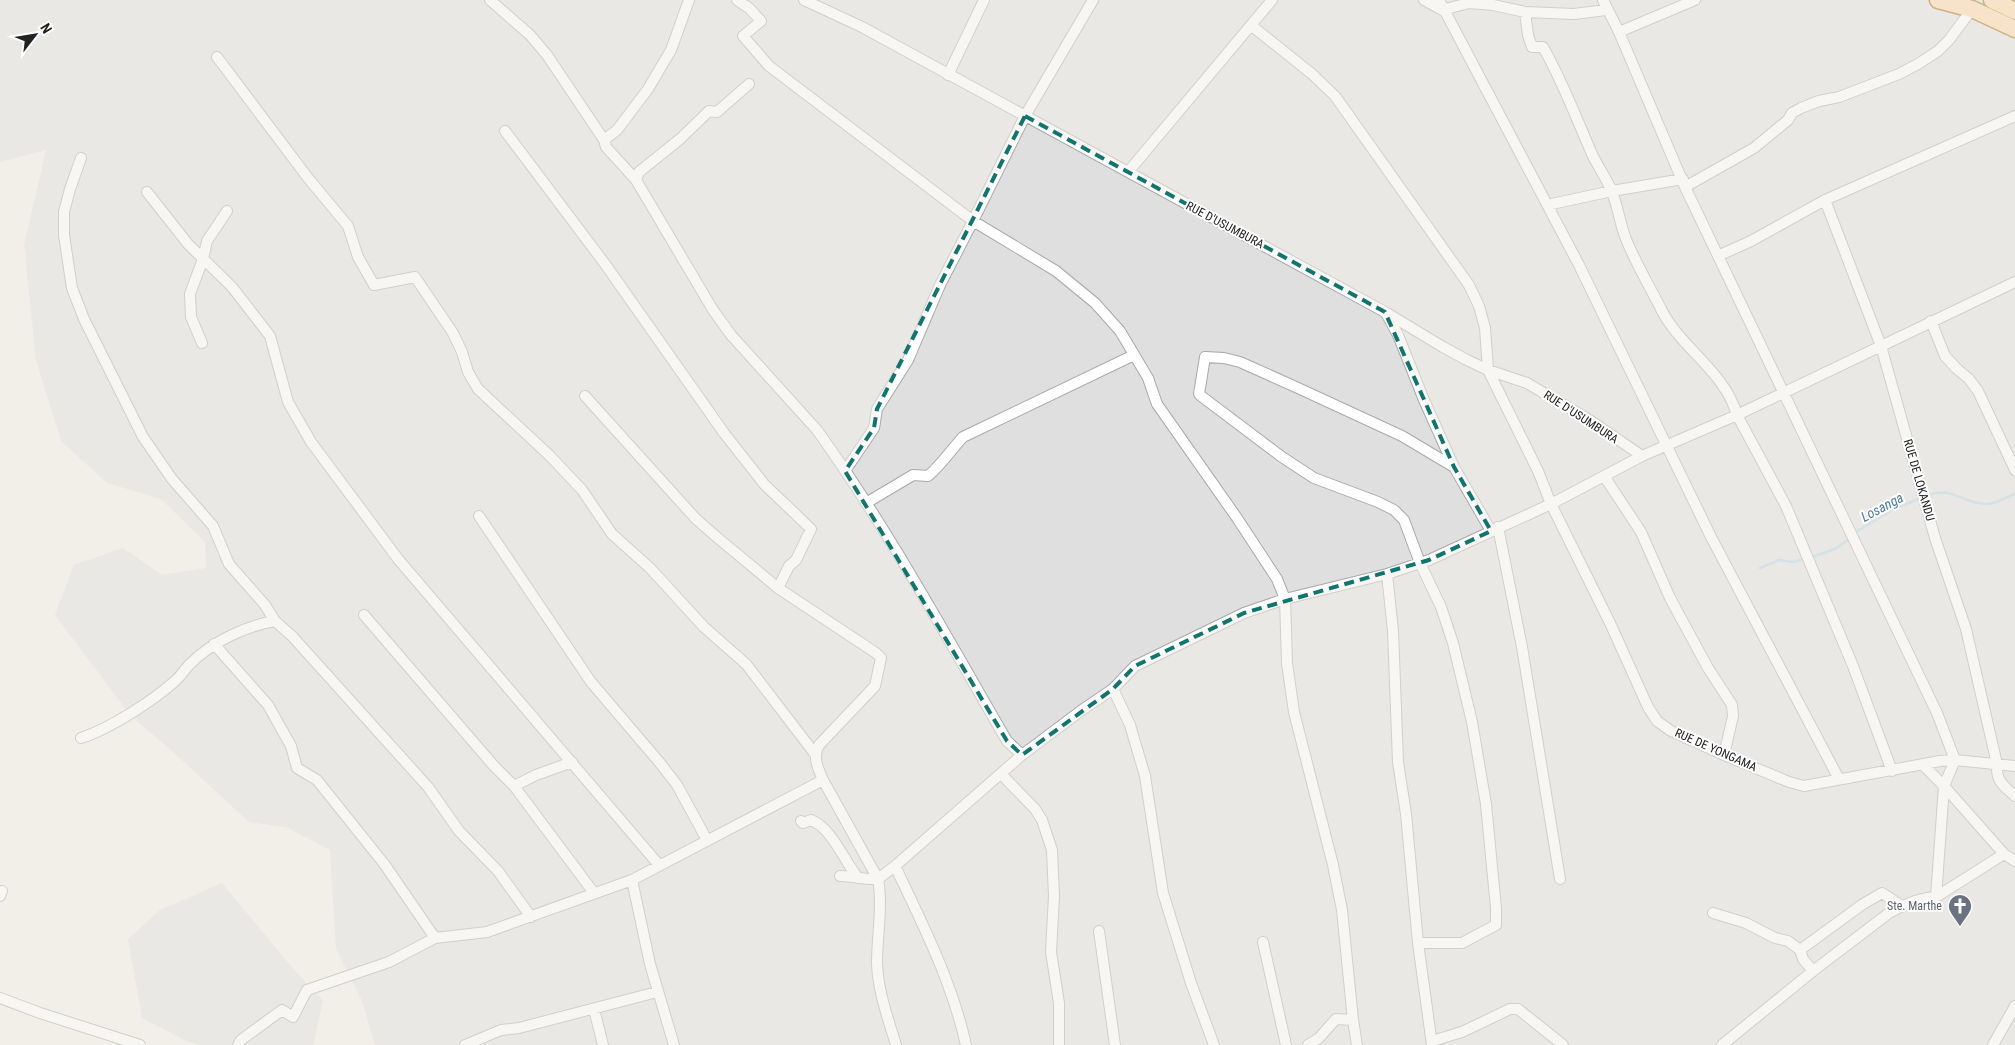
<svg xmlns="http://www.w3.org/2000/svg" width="2015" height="1045" viewBox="0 0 2015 1045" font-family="'Roboto Condensed',sans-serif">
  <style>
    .residential { fill: #e0dfdf }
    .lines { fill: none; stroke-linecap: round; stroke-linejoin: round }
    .stream { stroke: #aad3df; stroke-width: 2.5 }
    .minor-casing { stroke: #a9a9a9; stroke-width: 12 }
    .primary-casing { stroke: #a06b00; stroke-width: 19 }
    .minor { stroke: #fff; stroke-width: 10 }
    .primary { stroke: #fcd6a4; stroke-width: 16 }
    .marked { fill: none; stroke: #0f766e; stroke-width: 4; stroke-dasharray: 10 6; stroke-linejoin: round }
    .labels { text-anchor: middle; stroke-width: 4; stroke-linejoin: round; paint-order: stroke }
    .street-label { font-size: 12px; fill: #222; stroke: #fff }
    .worship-label { font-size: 12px; fill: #5b616d; stroke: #fff; text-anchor: end }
    .water-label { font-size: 14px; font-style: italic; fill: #4a7aab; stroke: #fff }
  </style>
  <rect width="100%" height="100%" fill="#f2efe9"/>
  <!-- residential -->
  <path class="residential" d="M0 0H2015V1045H375L362 1001 336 949 330 850 286 827 249 822 171 750 131 716 55 615 74 565 123 548 162 575 206 568 205 542 161 499 107 483 61 441 36 360 24 245 46 150 0 162Z
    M222 883 290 965 323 1001 313 1045H201L186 1041 142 1018 128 939 160 910Z"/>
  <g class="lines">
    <!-- stream -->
    <path class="stream" d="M1927 496C1949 485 1963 503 1986 504 1994 505 2007 497 2015 494
      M1854 533 1894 509 1919 499
      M1812 557 1835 549 1849 539
      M1760 568 1779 560 1793 562 1804 559"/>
    <!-- minor casing -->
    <g class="minor-casing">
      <path id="minor" d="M490 0 530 35 547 55 604 140 606 147 636 180 713 310 731 335 817 430C888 529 946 636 1007 741L1022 755
        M737 0 749 8 761 21 743 36 769 66 973 221 1056 271 1095 303 1120 331 1148 378 1157 404 1237 518 1277 579 1285 599 1287 663 1294 712 1333 865 1342 910 1353 1020 1357 1045
        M804 0 862 27 1385 312 1443 347 1465 359 1488 370 1527 383 1591 421 1642 456
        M1424 0 1442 10 1469 3 1493 5 1525 12 1574 14 1606 10
        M1439 0 1579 265 1711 537 1839 779
        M1603 0 1619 32 1685 187 1937 713 1955 760 1944 786 1936 897
        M1525 12 1528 35 1532 47H1543C1563 82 1576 118 1592 154 1598 167 1607 179 1612 192 1618 207 1620 224 1626 239 1636 264 1650 287 1662 311 1682 349 1725 372 1737 415L1786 506 1853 666 1892 771
        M1252 26 1312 74 1335 96 1469 285 1479 306 1485 328 1488 370 1538 471 1551 504 1610 623 1648 707 1657 721 1671 731 1724 755 1789 782 1804 786 1940 761 1955 760 2015 766
        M1619 32 1695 0
        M217 57 308 178 348 226 358 257 374 285 415 277 453 333 462 352 468 372 478 389 550 456 582 490 612 534 650 568 704 627 746 664 815 754
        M948 75 984 0
        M505 131 605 264 724 433 764 484 811 529 796 560 789 566 778 588
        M604 140 617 130 648 89 671 50 689 0
        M81 158 70 189 64 212V235L72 288 84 319 143 437 172 479 213 526 229 564 265 605 275 621 292 636 428 787 459 831 498 871 531 917
        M1128 172 1272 0
        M636 180 639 172 680 139 709 111 717 112 749 84
        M1685 187 1754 148 1788 120 1792 113 1801 108 1819 101 1839 97 1899 74 1918 64 1938 51 1949 40 1972 9
        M147 192 188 244 232 287 270 336 288 402 311 442 398 559 659 865
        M1825 200 1881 346 1935 538 1966 629 1997 764C1996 782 2003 785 2015 796
        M1547 205 1612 191 1683 179
        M1720 255 1751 241 1825 200 2015 116
        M1386 313 1398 335 1424 400 1454 467 1491 531
        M1931 321 1945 356 1956 368 1969 379 1978 391 2015 470
        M202 343 191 317 190 294 203 259 207 241 227 211
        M585 396 696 519 719 539 778 588 876 653 881 658 875 686 819 745C812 757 818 768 823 780L878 879 895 866 1022 755 1082 710 1113 689 1135 666 1244 613 1285 599 1387 574 1429 560 1551 504 1642 456 1737 415 2015 282
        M845 471 874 428 877 409 908 360 940 285 973 221 1025 116 1093 0
        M1604 476 1641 532 1670 598 1708 668 1732 705 1733 716 1724 755
        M866 503 913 475 928 476C942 464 951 450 963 437L1134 355
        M479 516 591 682 660 763 677 785 707 840
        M1498 527 1522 647 1560 879
        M1387 574 1393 631 1398 762 1406 814 1418 943 1432 1045
        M364 615 494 766 514 786 536 775 572 762
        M214 644 268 705 291 746 297 768 317 780 385 865 435 938
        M1113 689 1130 725 1145 776 1163 893 1191 983 1214 1045
        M81 738C109 729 153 701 175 681 181 676 185 669 190 664 212 642 245 626 275 621
        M1923 765 1944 786 2004 854 2015 861
        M1001 774 1035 809 1042 820 1052 850 1054 896 1051 952 1059 1003V1045
        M514 786 594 893
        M801 821 803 823 811 820C832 828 844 861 858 878
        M895 866C923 925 952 982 966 1045
        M840 876C854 876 863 880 878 879 883 906 877 935 877 963 878 992 888 1018 896 1045
        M632 880 650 964 674 1045
        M0 896 2 891
        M1713 913 1746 923 1775 938 1788 941 1800 950 1803 959 1813 971 1722 1045
        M1099 931 1115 1045
        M1263 942 1286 1045
        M1418 943H1462L1496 925V908L1486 804 1472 722 1453 643 1441 607 1420 563 1404 520 1394 510 1378 502 1314 478 1282 457 1201 396 1199 394 1205 357 1224 358 1240 362 1298 388 1402 436 1454 467
        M1800 950 1863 904 1882 893 1902 906
        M1813 971 1889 913C1903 905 1919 898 1936 897L2004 854
        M0 998 40 1013 140 1045
        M594 1009 603 1045
        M1432 1041 1462 1032 1510 1009H1518L1563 1045
        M238 1045 241 1040 282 1010 293 1017 307 990 389 962 435 938 487 932 632 880 823 780
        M465 1045 501 1030 519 1028 657 992
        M1308 1045 1319 1038 1336 1019 1353 1020
        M1993 1045 2015 1006"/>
    </g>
    <!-- primary casing -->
    <g class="primary-casing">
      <path id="primary" d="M1938 0 1972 9 2015 29
        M1992 0 2015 11"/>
    </g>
    <!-- minor -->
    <use href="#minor" class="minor"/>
    <!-- primary -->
    <use href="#primary" class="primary"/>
  </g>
  <!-- marked area -->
  <path d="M0 0H2015V1045H0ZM1025 116 1385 312 1454 467 1491 531 1429 560 1244 613 1135 666 1113 689 1022 755 1007 741 845 471 874 428 877 409Z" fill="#f2efe9" fill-opacity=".55" fill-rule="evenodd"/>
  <path class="marked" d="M1025 116 1385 312 1454 467 1491 531 1429 560 1244 613 1135 666 1113 689 1022 755 1007 741 845 471 874 428 877 409Z"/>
  <!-- icons -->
  <defs>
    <g id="church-pin" transform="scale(1.25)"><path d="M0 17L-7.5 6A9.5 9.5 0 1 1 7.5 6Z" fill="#6b7280" stroke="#fff"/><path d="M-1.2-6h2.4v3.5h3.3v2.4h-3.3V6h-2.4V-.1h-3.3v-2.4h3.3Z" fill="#fff"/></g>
  </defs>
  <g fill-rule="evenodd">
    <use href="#church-pin" x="1960" y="906"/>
  </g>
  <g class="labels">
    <!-- street labels -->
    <g class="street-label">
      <text transform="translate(1225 225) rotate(28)" y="4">RUE D'USUMBURA</text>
      <text transform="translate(1581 417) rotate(33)" y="4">RUE D'USUMBURA</text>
      <text transform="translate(1919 480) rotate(74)" y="4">RUE DE LOKANDU</text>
      <text transform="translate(1716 750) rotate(24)" y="4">RUE DE YONGAMA</text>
    </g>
    <!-- worship labels -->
    <g class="worship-label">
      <text x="1942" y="910">Ste. Marthe</text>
    </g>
    <!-- water labels -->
    <g class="water-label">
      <text transform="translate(1882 507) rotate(-28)" y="5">Losanga</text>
    </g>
  </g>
  <!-- north arrow -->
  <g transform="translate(35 35) rotate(59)" stroke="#ffffff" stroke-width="4" paint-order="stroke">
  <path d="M0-4L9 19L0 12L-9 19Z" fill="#222222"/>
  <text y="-8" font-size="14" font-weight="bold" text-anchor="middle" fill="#222222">N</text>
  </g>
</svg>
